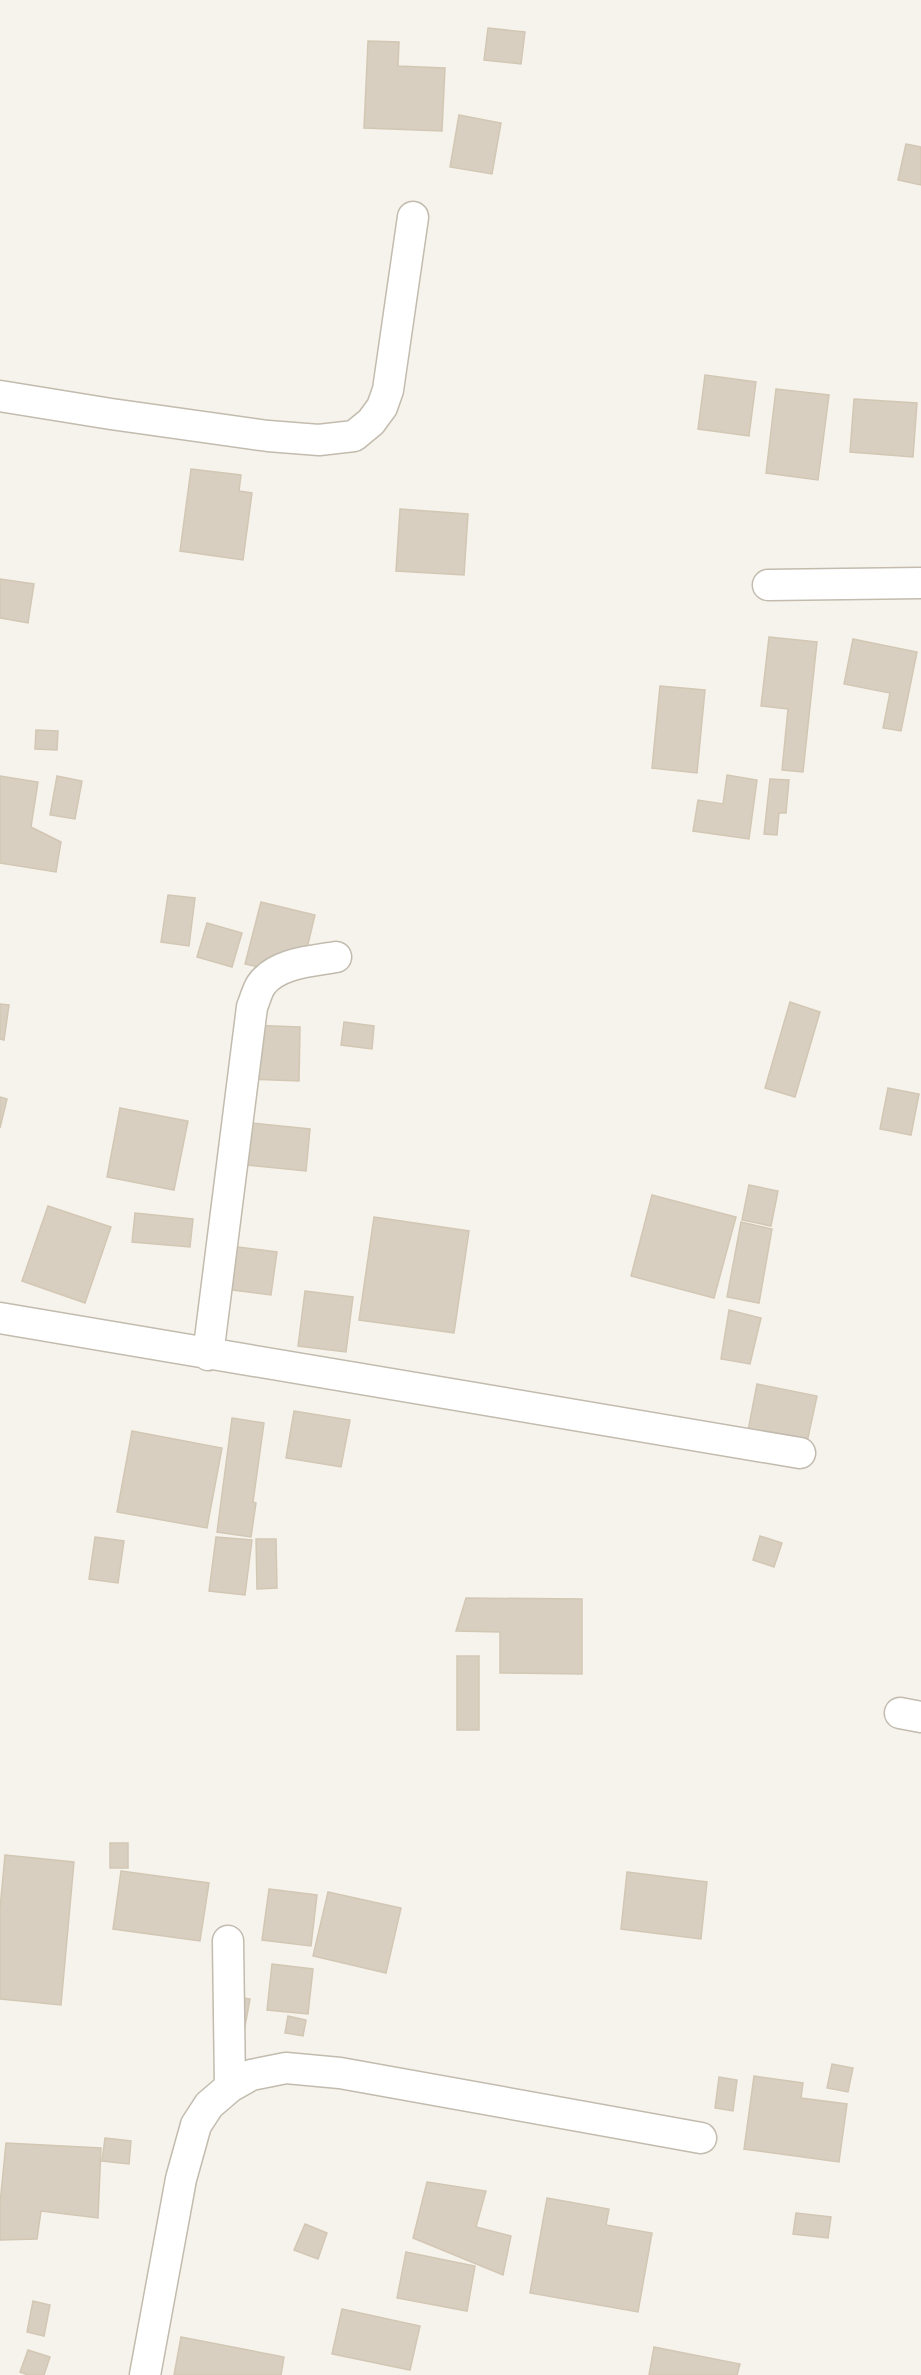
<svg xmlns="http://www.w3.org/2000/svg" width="921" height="2375" viewBox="0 0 921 2375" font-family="Figtree,sans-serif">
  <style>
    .building { fill: #d8cfc1; stroke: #d3c7b4; stroke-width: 1.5 }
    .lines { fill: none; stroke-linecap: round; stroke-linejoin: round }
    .street-casing { stroke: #c2bbae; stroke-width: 33 }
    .street { stroke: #fff; stroke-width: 30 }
  </style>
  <rect width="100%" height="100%" fill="#f6f3ec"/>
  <!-- building -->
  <path class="building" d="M488 28 525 32 521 64 484 60Z
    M368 41 399 42 398 66 445 68 442 131 364 128Z
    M459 115 501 123 492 174 450 167Z
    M906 144 921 147V185L898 180Z
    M705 375 756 382 749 436 698 429Z
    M776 389 829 395 818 480 766 473Z
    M854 399 917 403 913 457 850 452Z
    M191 469 241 475 239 491 252 493 243 560 180 551Z
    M400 509 468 514 464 575 396 571Z
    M0 579 34 584 28 623 0 618Z
    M769 637 817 642 803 772 782 770 788 709 761 706Z
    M853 639 917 652 901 731 883 728 890 693 844 684Z
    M660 686 705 690 697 773 652 768Z
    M36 730 58 731 57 750 35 749Z
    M727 775 757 780 749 839 693 831 698 800 723 804Z
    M0 776 38 782 31 827 61 842 56 872 0 863Z
    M57 776 82 781 75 819 50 815Z
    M770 779 789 780 786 813H779L777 835 764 834Z
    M168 895 195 898 189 946 161 942Z
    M261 902 315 915 300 977 245 964Z
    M207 923 242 933 232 967 197 957Z
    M790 1002 820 1012 795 1097 765 1088Z
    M0 1004 9 1005 4 1040 0 1039Z
    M344 1022 374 1026 372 1049 341 1045Z
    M250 1025 300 1027 299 1081 249 1079Z
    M888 1088 919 1094 911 1135 880 1129Z
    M0 1097 7 1099 0 1128Z
    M120 1108 188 1121 174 1190 107 1177Z
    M241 1122 310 1129 306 1171 237 1164Z
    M749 1185 778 1191 771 1226 742 1220Z
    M652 1195 736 1217 714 1298 631 1276Z
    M48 1206 111 1227 85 1303 22 1281Z
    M135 1213 193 1219 190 1247 132 1242Z
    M374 1217 469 1231 454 1333 359 1320Z
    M741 1222 772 1229 759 1303 727 1297Z
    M230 1246 277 1252 271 1295 225 1289Z
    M305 1291 353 1297 346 1352 298 1346Z
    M729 1310 761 1318 750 1364 721 1359Z
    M757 1384 817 1396 806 1447 747 1436Z
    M294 1411 350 1420 341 1467 286 1458Z
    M232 1418 264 1423 253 1502 256 1503 251 1537 217 1532Z
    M132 1431 222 1448 207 1528 117 1512Z
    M760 1536 782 1543 774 1567 753 1560Z
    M95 1537 124 1541 118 1583 89 1579Z
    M216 1537 252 1540 245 1595 209 1591Z
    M256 1539H276L277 1588 257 1589Z
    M466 1598 582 1599V1674L500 1673V1632L456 1631Z
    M457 1656H479V1730H457Z
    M110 1843H128V1868H110Z
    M5 1855 74 1862 61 2005 0 1999V1909Z
    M121 1871 209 1883 200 1941 113 1929Z
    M627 1872 707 1882 701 1939 621 1929Z
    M269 1889 317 1895 311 1946 262 1940Z
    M328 1892 401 1908 386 1973 313 1956Z
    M272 1964 313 1969 308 2014 267 2010Z
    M232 1996 250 1999 244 2032 226 2029Z
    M288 2016 306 2020 303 2036 285 2033Z
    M832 2064 853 2068 848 2092 827 2088Z
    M754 2076 803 2083 801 2098 847 2104 839 2162 744 2149Z
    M719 2077 737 2080 733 2111 715 2108Z
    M105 2138 131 2141 129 2164 102 2161Z
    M6 2143 101 2148 98 2218 41 2211 37 2239 0 2240V2204Z
    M427 2182 486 2191 476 2227 511 2236 503 2275 413 2238Z
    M547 2198 609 2209 606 2225 652 2233 638 2312 530 2293Z
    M796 2213 831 2217 828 2238 793 2234Z
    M305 2224 327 2233 318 2259 294 2250Z
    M406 2252 475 2266 467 2311 397 2298Z
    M33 2301 50 2305 44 2336 27 2332Z
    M342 2309 420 2326 410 2370 332 2354Z
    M181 2337 284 2357 281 2375H174Z
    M654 2347 740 2364 737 2375H649Z
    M28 2350 50 2357 44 2375H28L20 2372Z"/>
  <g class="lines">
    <!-- street casing -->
    <g class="street-casing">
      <path id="street" d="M0 396 111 414 268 436 319 440 354 436 371 422 382 407 388 390 413 217
        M768 585 921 583
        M0 1318 800 1453
        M208 1355 252 1007C255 1000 257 991 261 985 276 963 312 961 336 957
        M900 1713 921 1717
        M228 1941 230 2087
        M145 2375 181 2179 196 2125 209 2105 230 2087 251 2075 286 2068 340 2073 701 2138"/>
    </g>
    <!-- street -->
    <use href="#street" class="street"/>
  </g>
</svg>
